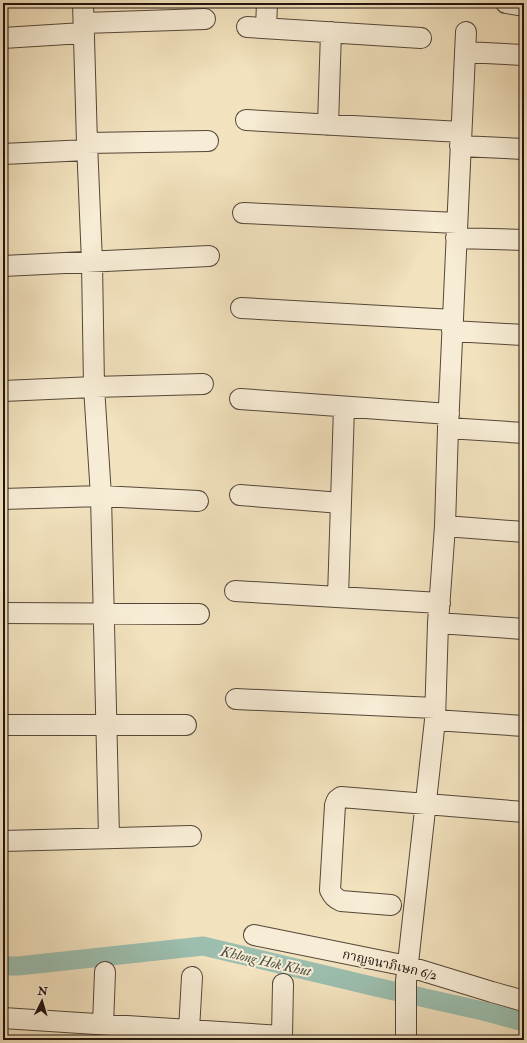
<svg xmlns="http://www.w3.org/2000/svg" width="527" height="1043" viewBox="0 0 527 1043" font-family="'IM FELL Double Pica','Noto Serif Thai',serif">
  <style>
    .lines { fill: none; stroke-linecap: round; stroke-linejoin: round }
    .canal { stroke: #9cbeae; stroke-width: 19 }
    .minor-casing { stroke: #554739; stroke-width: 22 }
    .minor { stroke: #f7ecd5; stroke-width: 20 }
    .labels { text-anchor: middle; stroke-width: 4; stroke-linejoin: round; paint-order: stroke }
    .street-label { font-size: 13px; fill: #21130d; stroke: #f7ecd5 }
    .water-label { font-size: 14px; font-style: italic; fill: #4c4f45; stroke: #f7ecd5 }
  </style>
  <rect width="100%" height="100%" fill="#f2e2be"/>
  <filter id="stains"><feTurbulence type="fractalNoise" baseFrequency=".005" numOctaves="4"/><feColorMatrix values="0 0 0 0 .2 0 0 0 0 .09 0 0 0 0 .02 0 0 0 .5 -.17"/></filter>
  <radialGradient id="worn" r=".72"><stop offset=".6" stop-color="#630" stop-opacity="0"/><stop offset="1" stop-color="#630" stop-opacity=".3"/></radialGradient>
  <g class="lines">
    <!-- canal -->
    <path class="canal" d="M3 966H18L203 946 376 987 483 1011 524 1022"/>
    <!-- minor casing -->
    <g class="minor-casing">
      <path id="minor" d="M83 3 87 143 92 262 94 387 101 496 109 837
        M506 3 524 6
        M84 23 205 19
        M247 27 421 38
        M266 28 267 3
        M3 38 83 33
        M465 52 524 55
        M246 120 461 132
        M328 125 331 32
        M87 143 208 141
        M460 146 524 149
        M3 154 87 150
        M243 213 457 223
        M456 238 524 240
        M3 266 209 256
        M241 308 453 320
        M452 331 524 335
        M3 391 94 387 203 384
        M240 399 449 414
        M448 428 524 433
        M240 495 341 503
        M3 499 101 496 198 501
        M445 526 524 532
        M235 591 440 603
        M338 597 344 407
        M3 613 199 614
        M438 623 524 629
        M236 699 435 708
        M435 720 524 726
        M3 725H186
        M3 841 191 836
        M391 905 341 901C335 898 333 896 330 890L335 805 337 800 341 797 524 812
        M254 935 407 966 492 992 524 1001
        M3 1018 282 1036V1040
        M103 1025 105 972
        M189 1030 192 977
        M282 1036 283 984
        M406 1040V981L435 720 438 623 445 526 448 428 466 32"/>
    </g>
    <!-- minor -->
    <use href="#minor" class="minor"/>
  </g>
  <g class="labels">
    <!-- street labels -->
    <g class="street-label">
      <text transform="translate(390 964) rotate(13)" y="5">กาญจนาภิเษก 6/2</text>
    </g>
    <!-- water labels -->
    <g class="water-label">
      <text transform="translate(266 961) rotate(13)" y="5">Khlong Hok Khut</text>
    </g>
  </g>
  <!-- margin -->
  <rect width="527" height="1043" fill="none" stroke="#f2e2be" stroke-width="16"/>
  <rect x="4" y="4" width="519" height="1035" fill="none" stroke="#21130d" stroke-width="2"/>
  <rect x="8" y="8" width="511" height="1027" fill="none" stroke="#21130d"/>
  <!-- north arrow -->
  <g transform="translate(42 1001) rotate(5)" stroke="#f7ecd5" stroke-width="3" paint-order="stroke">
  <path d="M0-3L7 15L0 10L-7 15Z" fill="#21130d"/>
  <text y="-6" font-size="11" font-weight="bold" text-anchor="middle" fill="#21130d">N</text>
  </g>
  <rect width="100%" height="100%" filter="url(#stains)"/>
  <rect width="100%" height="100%" fill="url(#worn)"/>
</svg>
